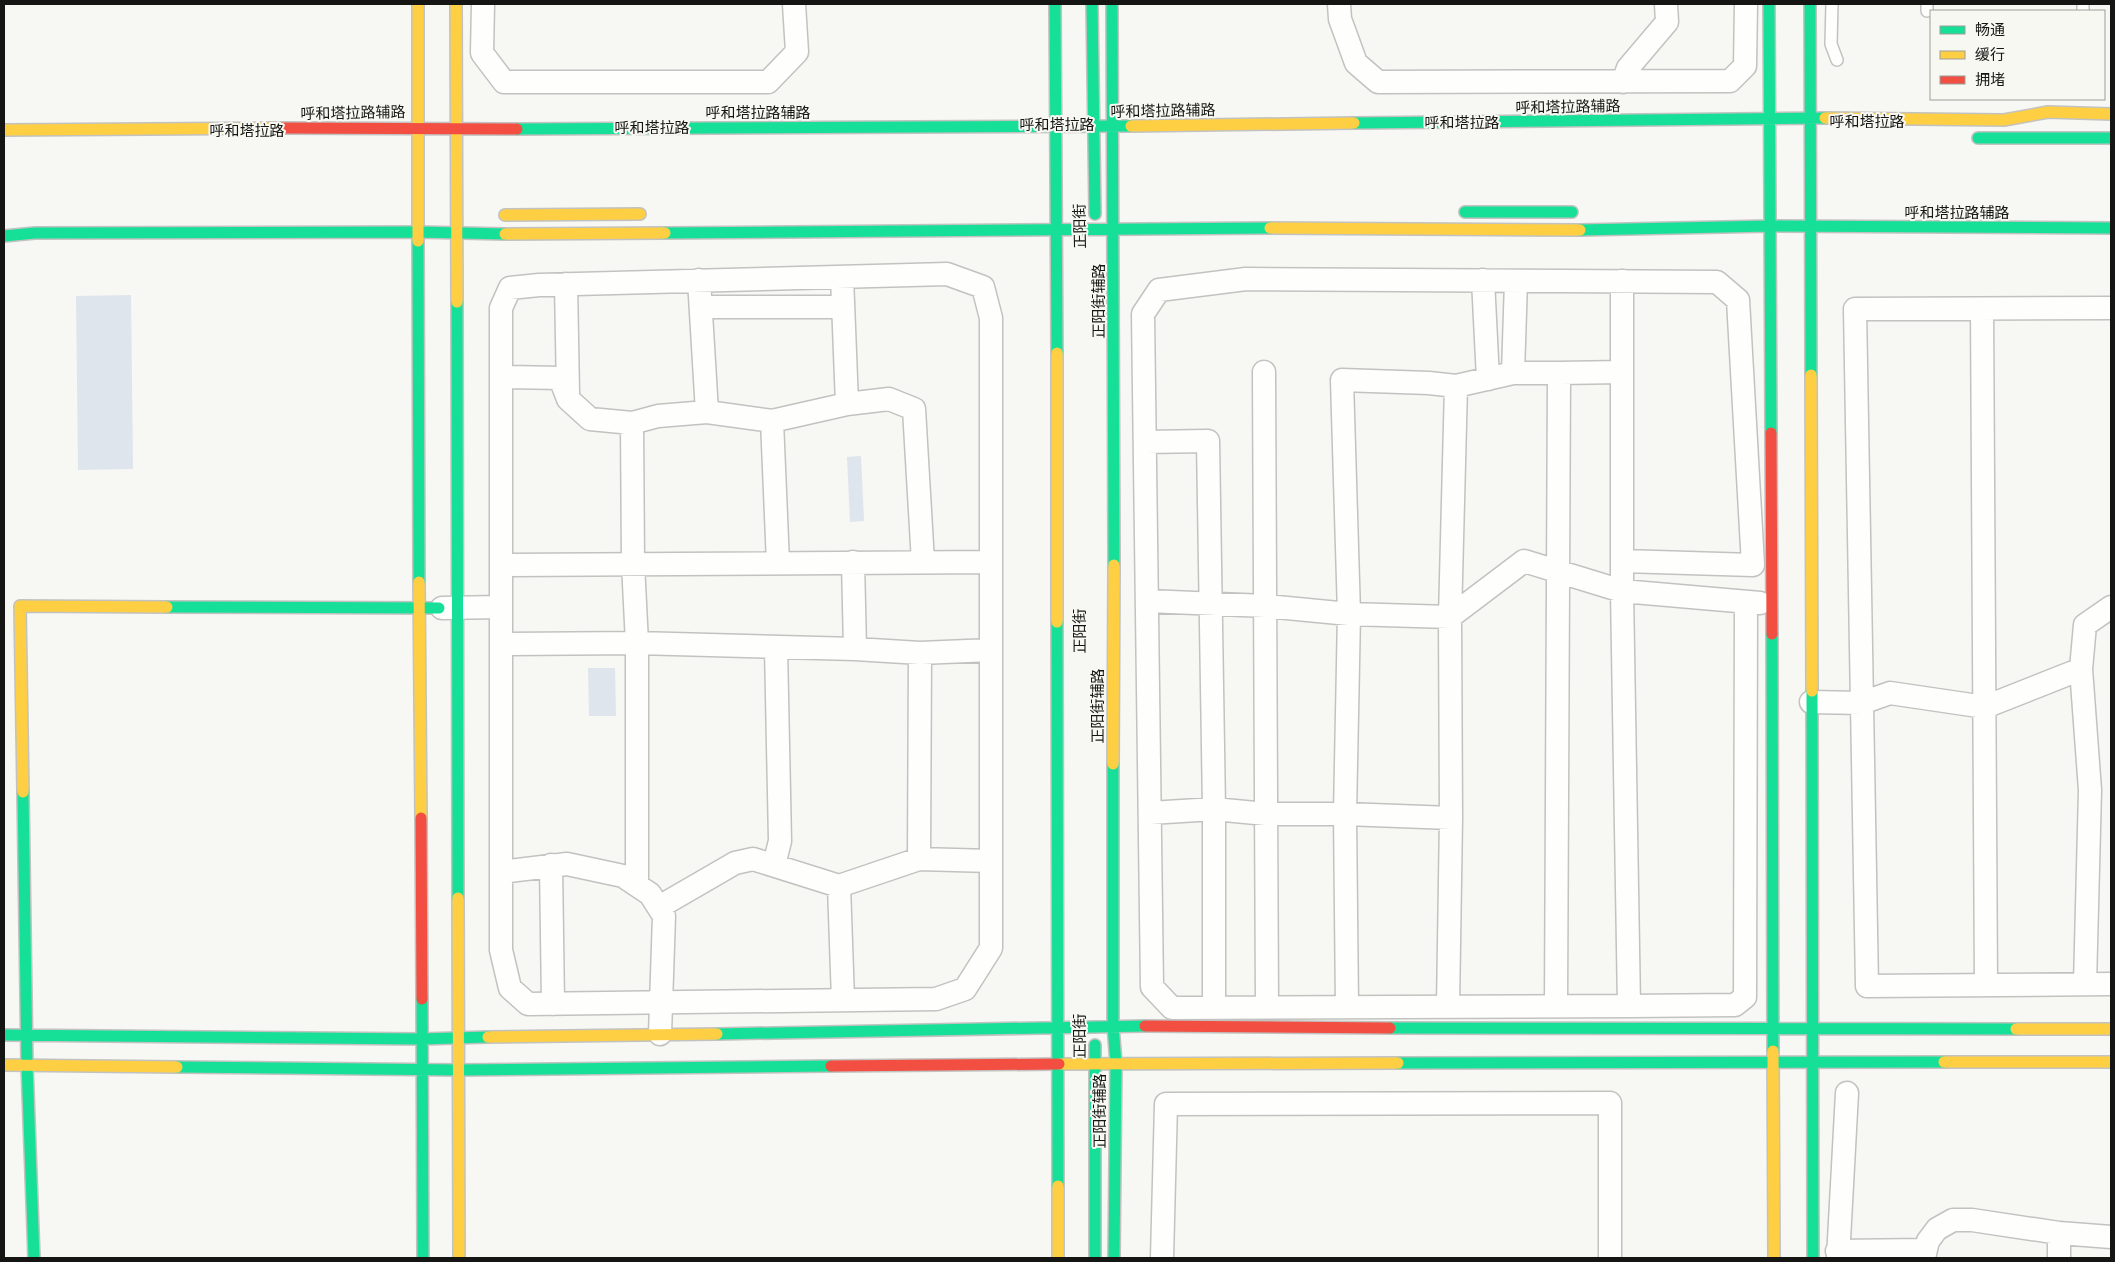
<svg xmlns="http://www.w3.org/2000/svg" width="2115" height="1262" viewBox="0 0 2115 1262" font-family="'Sofia Sans Condensed','Noto Sans SC',sans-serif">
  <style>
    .building { fill: #dfe5ec }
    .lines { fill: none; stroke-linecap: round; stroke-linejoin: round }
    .lane-casing { stroke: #c2c2c0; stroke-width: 14 }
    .street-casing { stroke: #c2c2c0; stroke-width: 25 }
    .fast-casing { stroke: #c2c2c0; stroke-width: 14 }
    .slow-casing { stroke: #c2c2c0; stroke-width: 14 }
    .jam-casing { stroke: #c2c2c0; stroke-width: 14 }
    .lane { stroke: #fefefd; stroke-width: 11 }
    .street { stroke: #fefefd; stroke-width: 22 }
    .fast { stroke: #16e098; stroke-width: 11 }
    .slow { stroke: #ffcf43; stroke-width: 11 }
    .jam { stroke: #f24e42; stroke-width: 11 }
    .labels { text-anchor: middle; stroke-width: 4; stroke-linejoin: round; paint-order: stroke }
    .street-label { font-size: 15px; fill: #151513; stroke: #f8f8f3 }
  </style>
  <rect width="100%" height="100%" fill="#f7f7f4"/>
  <!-- building -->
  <path class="building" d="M131 295 133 469 78 470 76 296Z
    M861 456 864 521 850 522 847 457Z
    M588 668H615L616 716H589Z"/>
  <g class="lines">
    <!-- lane casing -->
    <g class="lane-casing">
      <path id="lane" d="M1832 4 1831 44 1837 60
        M1927 4V11
        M2083 11V4"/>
    </g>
    <!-- street casing -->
    <g class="street-casing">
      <path id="street" d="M483 4 482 53 504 82H768L797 52 794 4
        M1339 4 1340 19 1356 63 1378 82 1730 81 1745 66 1746 4
        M1623 82 1628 68 1667 22 1666 4
        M947 274 983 287 991 318V948L965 989 936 999 528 1004 510 988 501 950V308L510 288 539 285Z
        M1483 280 1488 379
        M1622 281V591L1629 1006 1735 1005 1745 997 1746 602
        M566 284 568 393
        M701 307H843
        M2111 308 1855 309 1867 986 2111 984
        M1982 309 1986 985
        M1264 372 1267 1007
        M1513 373 1516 281
        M501 377 560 378 568 399 590 419 632 423 633 564 637 643V885
        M847 404 889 399 914 409 923 562
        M707 412 772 421 847 404 842 277
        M772 421 778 563
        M632 423 658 416 707 412 699 280
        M1145 442 1208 441 1214 809V1008
        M1623 561 1753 565 1738 300 1717 282 1246 279 1159 290 1143 314 1152 987 1172 1008 1629 1006
        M853 562 855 649
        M501 565 991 562
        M1147 601 1266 606 1349 614 1450 617 1524 561 1622 591 1760 603
        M442 608 501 607
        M501 644 637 643 855 649 920 653 991 650
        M1811 702 1862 703 1890 693 1985 707 2081 669
        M1150 813 1214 809 1266 814H1345L1347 1007
        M1451 818 1345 814 1349 614 1342 380 1429 383 1456 386
        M919 859 920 653
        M551 865 553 1004
        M774 865 780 841 776 648
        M501 872 567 864 623 876 650 894 664 916 660 1034
        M839 886 843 1000
        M659 907 735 863 753 859 839 886 919 859 991 861
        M2085 984 2090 790 2081 669 2085 625 2111 607
        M1448 1006 1451 818 1450 617 1456 386 1513 373H1559
        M1556 1006 1559 373 1622 372
        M2059 1233V1258
        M1837 1251 1925 1250
        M1162 1258 1166 1104 1610 1103V1258
        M1838 1258 1847 1093
        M1924 1258 1928 1241 1937 1229 1953 1220H1972L2059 1233 2111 1237"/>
    </g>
    <!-- fast casing -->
    <g class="fast-casing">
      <path id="fast" d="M1055 4 1057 353
        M1092 4 1095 214
        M1112 4 1114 565
        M1769 4 1771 433
        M1810 4 1811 375
        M1354 123 1825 118
        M517 129 1131 126
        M1978 138H2111
        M1465 212H1572
        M1580 230 1770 226 2111 228
        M665 233 1270 228
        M4 236 35 233 418 232 505 234
        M418 241 419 582
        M457 302 458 898
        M167 607 439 608
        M1057 622 1058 1186
        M1772 634 1773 1051
        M1812 691 1813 1258
        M1113 764V1026L1116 1063 1114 1258
        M23 792 27 1065 34 1258
        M422 999 423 1258
        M1390 1028 2016 1029
        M717 1034 1145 1026
        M4 1035 422 1039 488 1037
        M1095 1045V1258
        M1398 1063 1944 1062
        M177 1067 459 1070 831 1066"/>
    </g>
    <!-- slow casing -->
    <g class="slow-casing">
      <path id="slow" d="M456 4 457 302
        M1825 118 2004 120 2048 112 2111 114
        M1131 126 1354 123
        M4 130 282 128
        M505 215 640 214
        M1270 228 1580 230
        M505 234 665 233
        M418 241V4
        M1057 353V622
        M1811 375 1812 691
        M419 582 421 818
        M1113 764 1114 565
        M23 792 20 606 167 607
        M458 898 459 1258
        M2016 1029H2111
        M488 1037 717 1034
        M1773 1051 1774 1258
        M1944 1062H2111
        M1059 1064 1398 1063
        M4 1065 177 1067
        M1058 1186V1258"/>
    </g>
    <!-- jam casing -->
    <g class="jam-casing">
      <path id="jam" d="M282 128 517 129
        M1771 433 1772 634
        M421 818 422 999
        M1145 1026 1390 1028
        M831 1066 1059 1064"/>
    </g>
    <!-- lane -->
    <use href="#lane" class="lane"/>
    <!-- street -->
    <use href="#street" class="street"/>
    <!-- fast -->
    <use href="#fast" class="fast"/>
    <!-- slow -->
    <use href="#slow" class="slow"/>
    <!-- jam -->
    <use href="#jam" class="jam"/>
  </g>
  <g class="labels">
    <!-- street labels -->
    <g class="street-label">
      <text transform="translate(1568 107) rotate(-1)" y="5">呼和塔拉路辅路</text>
      <text transform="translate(1163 111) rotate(-1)" y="5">呼和塔拉路辅路</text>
      <text transform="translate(353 113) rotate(-1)" y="5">呼和塔拉路辅路</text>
      <text x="758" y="118">呼和塔拉路辅路</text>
      <text x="1867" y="127">呼和塔拉路</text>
      <text x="1462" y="128">呼和塔拉路</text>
      <text x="1057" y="130">呼和塔拉路</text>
      <text x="652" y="133">呼和塔拉路</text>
      <text x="247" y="136">呼和塔拉路</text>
      <text x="1957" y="218">呼和塔拉路辅路</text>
      <text transform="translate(1080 226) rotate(-91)" y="5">正阳街</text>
      <text transform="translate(1099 301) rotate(-90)" y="5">正阳街辅路</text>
      <text transform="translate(1080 631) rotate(-90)" y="5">正阳街</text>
      <text transform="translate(1098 706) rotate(-90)" y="5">正阳街辅路</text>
      <text transform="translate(1080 1036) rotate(-90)" y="5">正阳街</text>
      <text transform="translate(1100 1111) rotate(-90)" y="5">正阳街辅路</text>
    </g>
  </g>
  <!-- border -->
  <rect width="2115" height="1262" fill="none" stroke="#151513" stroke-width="10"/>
  <!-- legend -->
  <rect x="1930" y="10" width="175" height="90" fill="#f8f8f3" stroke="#9d9d99"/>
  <rect x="1940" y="26" width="25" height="8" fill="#16e098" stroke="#9d9d99"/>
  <text x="1975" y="35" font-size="15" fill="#151513">畅通</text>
  <rect x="1940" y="51" width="25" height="8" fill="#ffcf43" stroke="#9d9d99"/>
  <text x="1975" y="60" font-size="15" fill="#151513">缓行</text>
  <rect x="1940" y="76" width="25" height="8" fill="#f24e42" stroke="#9d9d99"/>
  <text x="1975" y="85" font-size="15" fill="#151513">拥堵</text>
</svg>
